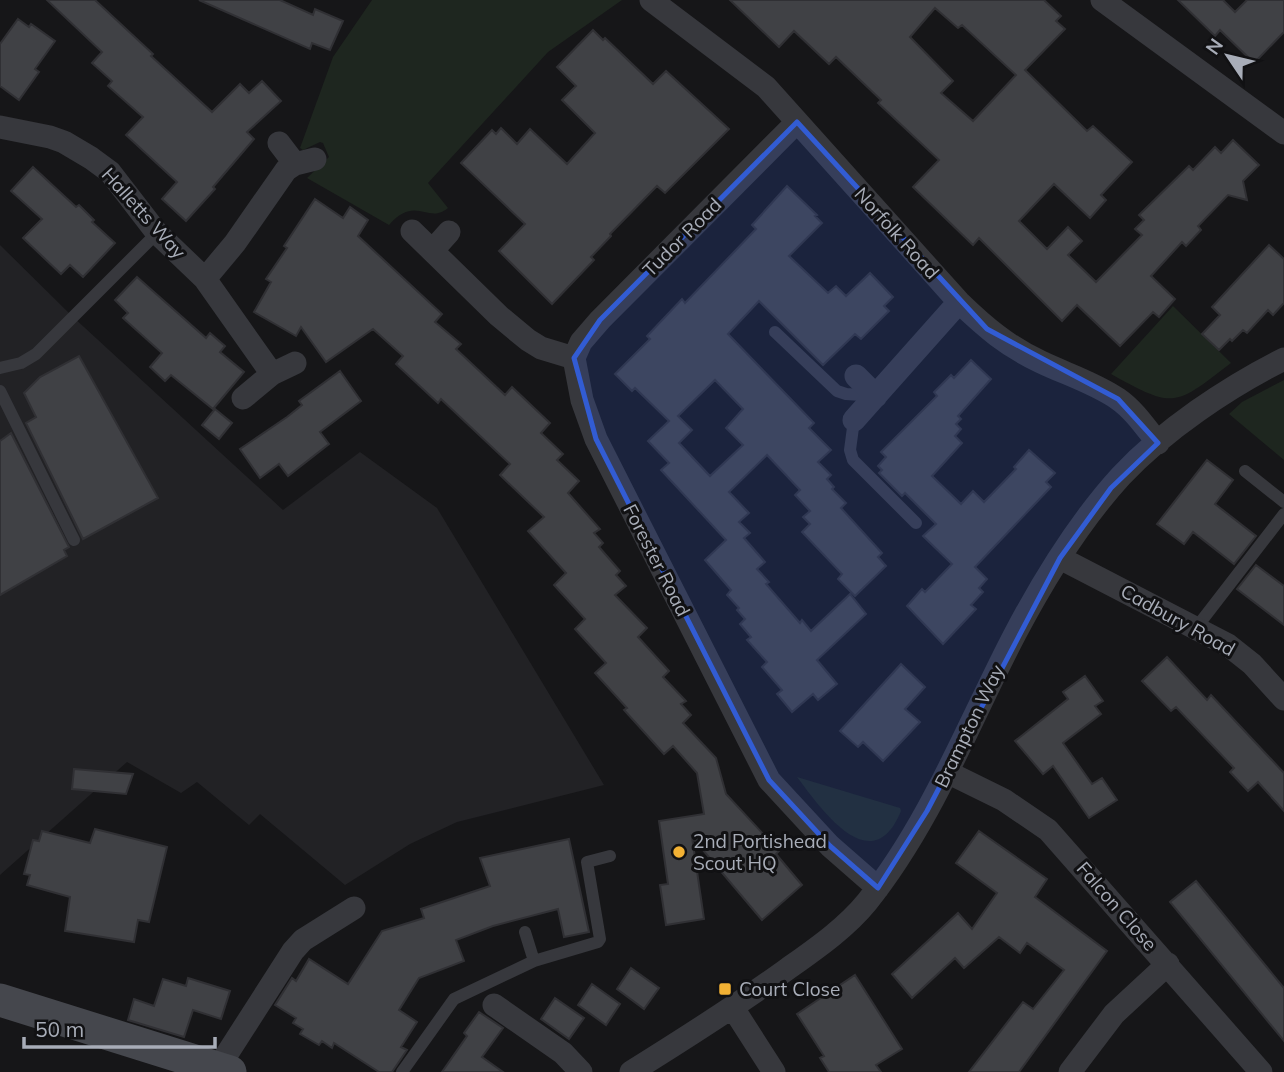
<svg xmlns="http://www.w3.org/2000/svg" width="1284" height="1072" viewBox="0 0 1284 1072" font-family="Mulish,sans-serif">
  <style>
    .built { fill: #222225 }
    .green { fill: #1e261f }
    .building { fill: #404145; stroke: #303034; stroke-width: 2; fill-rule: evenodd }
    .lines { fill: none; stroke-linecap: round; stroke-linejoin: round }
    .lane { stroke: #37383d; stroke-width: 12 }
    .street { stroke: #37383d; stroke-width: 23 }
    .secondary { stroke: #45474d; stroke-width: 33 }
    .marked { fill: #325cd3; fill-opacity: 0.2; stroke: #325cd3; stroke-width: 5; stroke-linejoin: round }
    .poi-dot { fill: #f2b134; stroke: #111113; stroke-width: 2.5 }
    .labels { text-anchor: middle; stroke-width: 6; stroke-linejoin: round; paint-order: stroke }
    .street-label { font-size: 19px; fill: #a8adb8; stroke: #111113 }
    .poi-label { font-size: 19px; fill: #a8adb8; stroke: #111113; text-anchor: start }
  </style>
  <rect width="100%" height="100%" fill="#161618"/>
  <!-- built -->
  <path class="built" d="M0 245 72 316 283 510 360 452 437 508 604 785 457 822 410 844 345 885 260 814 249 825 197 782 181 793 127 762 0 875Z"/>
  <!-- green -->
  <path class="green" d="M372 0H622L548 52 428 183 448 208C428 225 416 194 389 225L307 178 329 157 323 143 320 142 303 150 300 148 333 57Z
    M1173 306 1231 363C1174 407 1174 409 1111 374Z
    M1284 380V460L1229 414 1242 402Z
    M797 777 900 808 901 811C872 882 821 809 797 777Z"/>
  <!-- building -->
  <path class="building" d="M47 0H95L153 54 151 56 212 112 240 84 249 93 262 81 281 101 247 132 254 139 213 187 215 189 186 221 162 199 177 182 126 135 143 117 108 86 112 81 92 63 102 52Z
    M199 0H280L313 15 315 9 343 21 330 50 312 43 310 49Z
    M730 0H1044L1061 16 1056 21 1065 29 1025 70 1087 131 1093 126 1132 162 1101 195 1106 200 1090 218 1054 184 1019 221 1047 249 1068 227 1082 241 1068 255 1096 282 1142 235 1135 229 1144 220 1139 215 1189 166 1193 170 1215 147 1221 153 1233 140 1259 165 1243 181 1247 200 1228 195 1198 226 1201 230 1186 246 1182 242 1151 276 1175 299 1159 317 1153 312 1120 346 1077 305 1062 321 979 238 973 245 913 187 939 160 878 103 881 100 836 57 829 64 794 31 779 47ZM935 8 958 28 962 25 1016 75 973 121 941 93 953 81 910 37Z
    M1178 0H1223L1235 12 1247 0H1284V32L1254 63 1220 30 1215 36Z
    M18 19 29 27 31 24 55 41 35 69 39 72 19 100 0 86V44Z
    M593 30 603 40 605 38 653 84 666 71 729 129 665 193 657 186 610 234 611 236 591 257 594 260 552 304 499 251 525 224 461 163 492 130 496 134 501 128 517 144 530 129 567 164 595 133 562 100 576 86 557 67Z
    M33 167 76 207 79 205 94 220 92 222 115 243 83 277 70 265 61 274 23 238 42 219 11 191Z
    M787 186 817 215 815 216 822 223 789 256 828 293 836 286 846 296 870 273 893 297 884 306 889 311 861 339 855 334 823 365 759 301 728 334 814 423 809 428 831 450 818 462 831 475 827 479 834 487 832 489 846 503 841 508 882 553 878 557 886 566 855 596 838 579 842 574 802 532 810 524 803 517 810 511 795 495 800 490 767 455 729 492 749 513 739 522 750 533 744 538 765 562 757 569 769 582 766 584 800 623 802 620 811 631 850 594 866 614 817 660 837 684 818 700 813 694 792 712 777 694 782 690 762 667 767 662 747 640 751 637 740 624 745 619 737 610 739 608 727 595 731 590 705 560 726 540 661 470 669 463 648 441 669 421 635 388 632 391 615 374 650 339 647 336 682 299 685 303 756 229 752 225ZM715 380 743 409 726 428 743 445 710 476 679 443 692 430 678 416Z
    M315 199 343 218 350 207 368 220 358 236 442 314 435 322 461 344 456 349 505 395 512 387 550 423 541 433 563 454 557 460 579 481 568 493 600 529 594 533 603 543 599 547 620 571 616 575 626 586 615 595 647 628 638 637 669 671 663 677 686 701 681 704 691 715 683 723 716 758 726 794 779 851 776 854 802 885 762 920 692 837 704 919 666 925 660 885 668 884 659 821 704 814 697 773 673 746 664 754 624 710 627 708 595 673 606 663 575 629 585 619 554 585 566 573 528 531 544 517 500 475 510 464 441 399 438 403 396 364 403 356 373 329 326 362 301 327 296 336 254 312 271 282 266 279 287 248 284 246Z
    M1269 245 1284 259V303L1273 315 1268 310 1247 333 1243 330 1232 341 1230 339 1219 350 1202 334 1220 315 1212 307Z
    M137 277 206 338 210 333 225 346 220 352 244 372 213 409 171 375 165 381 150 367 162 353 123 318 128 313 115 300Z
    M79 356 158 498 83 539 26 423 36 417 24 393 40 377Z
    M971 360 991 379 958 416 961 419 956 424 961 429 955 436 962 443 932 476 961 504 973 491 984 502 1016 469 1014 467 1029 450 1055 473 1046 482 1051 487 975 567 987 579 979 588 983 592 971 605 976 609 943 644 907 606 922 589 925 592 952 564 923 536 936 524 905 493 902 496 879 473 882 470 878 466 886 457 881 452 937 396 934 392 951 375 954 378Z
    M340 371 361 401 320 432 329 444 288 476 279 464 260 478 240 449 287 417 302 405 299 401Z
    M215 409 232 423 219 439 202 425Z
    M11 433 69 547 64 550 67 556 0 595V441Z
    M1207 460 1233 480 1215 504 1256 536 1234 564 1193 532 1184 544 1157 524Z
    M1256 565 1284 586V625L1237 589Z
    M1167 657 1207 700 1211 695 1284 773V811L1258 782 1248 791 1230 772 1234 768 1176 707 1171 711 1142 681Z
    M901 664 925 687 905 709 920 722 883 761 863 742 858 747 840 731Z
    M1085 676 1103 701 1095 706 1101 714 1063 743 1092 784 1102 778 1117 800 1089 818 1053 766 1043 774 1015 741 1068 699 1063 692Z
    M74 769 133 774 126 794 72 789Z
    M95 829 167 847 149 922 138 920 134 942 65 931 70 897 27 885 30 875 24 874 33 840 39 841 42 831 90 843Z
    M979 831 1047 879 1035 897 1107 951 1019 1072H969L1023 1002 1033 1009 1064 970 1027 943 1020 953 999 937 964 968 955 958 912 998 892 974 958 913 972 929 997 893 956 863Z
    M569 839 589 932 564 937 558 909 493 926 456 940 464 961 419 978 399 1010 417 1022 401 1047 407 1050 392 1072H379L334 1043 332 1048 322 1041 319 1045 300 1034 303 1029 293 1023 296 1018 275 1005 292 978 296 981 309 959 348 984 382 931 424 918 421 909 490 886 480 858Z
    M1196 881 1284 988V1041L1170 902Z
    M631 968 659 988 644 1009 617 989Z
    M855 975 902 1049 876 1065 881 1072H829L820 1058 824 1056 797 1014Z
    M188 978 230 991 221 1019 193 1010 184 1037 128 1020 134 999 154 1006 163 979 186 986Z
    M592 984 620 1004 606 1025 578 1005Z
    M555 998 584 1018 569 1039 541 1019Z
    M479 1012 503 1028 482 1057 503 1072H442L467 1036 464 1033Z"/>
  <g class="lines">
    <!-- lane -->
    <path class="lane" d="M775 332 837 391 846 394 876 396
      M0 368 21 363 36 354 157 233
      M0 391 74 540
      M854 420 850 450 853 460 916 523
      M1245 471 1284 502
      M1196 628 1284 514
      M525 932 534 961
      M402 1072 454 999 534 961 598 942 600 939 587 862 610 856"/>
    <!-- street -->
    <path class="street" d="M651 0 766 87 959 302C986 328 1007 346 1041 362 1066 374 1095 383 1118 399 1134 410 1146 428 1158 443
      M1102 0 1284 133
      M0 127 50 137 64 142 91 158 110 172 157 233 205 279 272 374 243 398
      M279 143 295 164
      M412 231 499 316 528 340 541 348 574 358 582 400 596 439 769 780 830 846 878 888
      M433 250 449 232
      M205 279 235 243 286 170 295 164 315 159
      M574 358 581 342 600 320 797 122
      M272 374 295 363
      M856 376 876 396
      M854 420 959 302
      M1060 558 1228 645 1252 664 1284 699
      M947 772 1004 800 1048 830 1261 1072
      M494 1005 563 1053 581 1072
      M733 1008 774 1072
      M218 1068 293 951 303 940 354 908
      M631 1072C684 1039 736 1006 786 970 814 950 845 929 867 902 931 822 968 724 1015 634 1044 579 1079 522 1121 476 1164 430 1228 387 1284 359
      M1070 1072 1114 1014 1168 964"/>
    <!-- secondary -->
    <path class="secondary" d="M0 1000 230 1072"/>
  </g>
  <!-- marked area -->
  <path class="marked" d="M797 122 987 329 1118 399 1158 443 1111 488 1060 558 927 811 878 888 830 846 769 780 596 439 574 358 600 320Z"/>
  <!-- markers -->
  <g class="poi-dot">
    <circle cx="679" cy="852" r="7"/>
    <rect x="718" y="982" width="14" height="14" rx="3.5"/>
  </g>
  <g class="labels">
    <!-- street labels -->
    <g class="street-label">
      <text transform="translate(144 213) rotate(48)" y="7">Halletts Way</text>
      <text transform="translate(897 233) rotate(48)" y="7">Norfolk Road</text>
      <text transform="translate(682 237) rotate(-45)" y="7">Tudor Road</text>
      <text transform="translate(657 560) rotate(63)" y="7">Forester Road</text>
      <text transform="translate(1178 620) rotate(29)" y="7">Cadbury Road</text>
      <text transform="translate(969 726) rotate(-64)" y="7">Brampton Way</text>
      <text transform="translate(1117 906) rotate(49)" y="7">Falcon Close</text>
    </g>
    <!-- poi labels -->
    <g class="poi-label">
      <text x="693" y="848">2nd Portishead<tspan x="693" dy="22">Scout HQ</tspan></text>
      <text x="739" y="996">Court Close</text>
    </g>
  </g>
  <!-- north arrow -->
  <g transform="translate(1228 56) rotate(305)" stroke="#111113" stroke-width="5" paint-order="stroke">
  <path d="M0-5L12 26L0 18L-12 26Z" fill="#a8adb8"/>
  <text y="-10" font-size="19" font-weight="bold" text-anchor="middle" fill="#a8adb8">N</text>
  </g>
  <!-- scale -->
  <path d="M24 1037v10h191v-10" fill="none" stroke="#a8adb8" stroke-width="3.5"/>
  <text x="35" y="1037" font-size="21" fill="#a8adb8" stroke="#111113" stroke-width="5" paint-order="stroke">50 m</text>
</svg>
